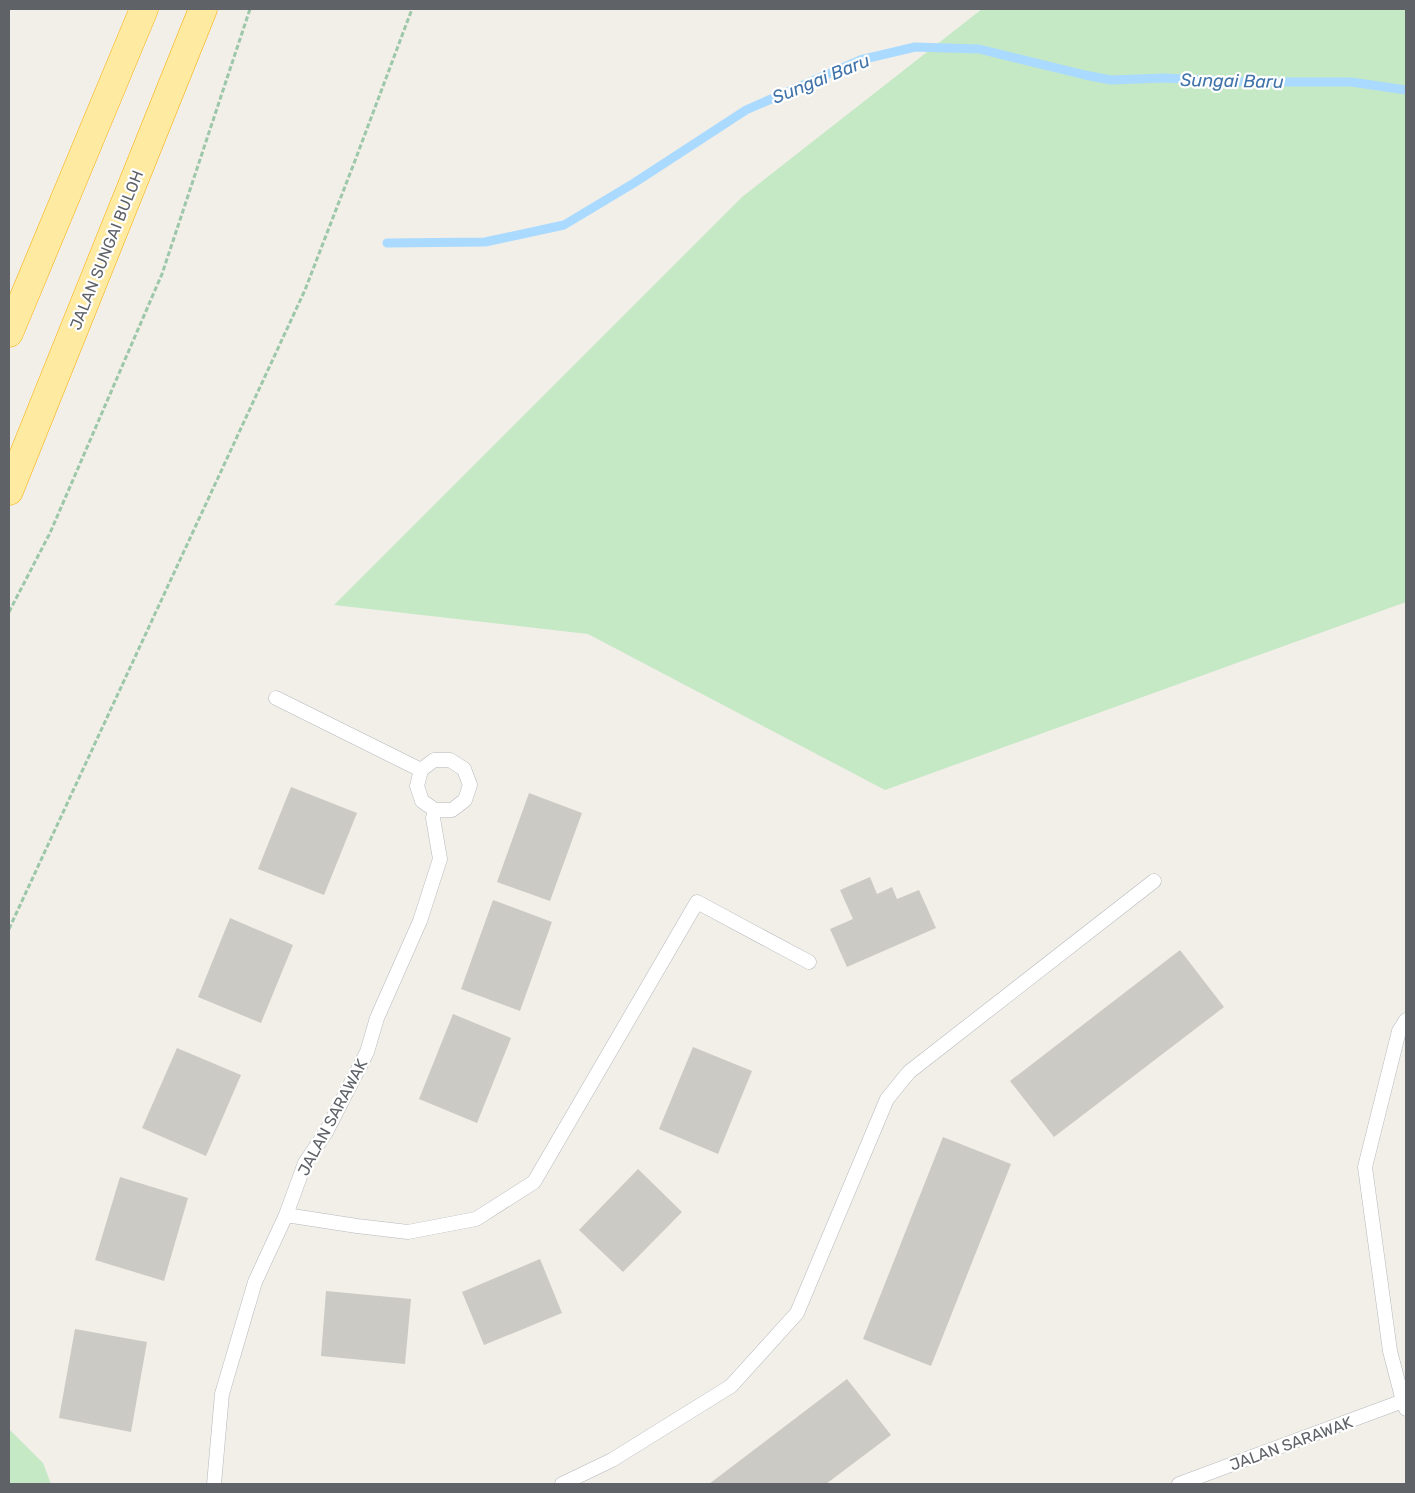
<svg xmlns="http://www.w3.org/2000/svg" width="1415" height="1493" viewBox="0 0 1415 1493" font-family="Rubik,sans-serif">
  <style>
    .green { fill: #c5e8c5 }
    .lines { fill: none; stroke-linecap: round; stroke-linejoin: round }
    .stream { stroke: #aadaff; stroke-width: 9 }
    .building { fill: #cccac5 }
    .service-casing { stroke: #b5b8bc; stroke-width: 15 }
    .trunk-casing { stroke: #f9ab00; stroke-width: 29 }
    .path { stroke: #9cc7a9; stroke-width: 3; stroke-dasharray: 5 2.5; stroke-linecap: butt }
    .service { stroke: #fff; stroke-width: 14 }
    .trunk { stroke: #feeaa1; stroke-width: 28 }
    .labels { text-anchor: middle; stroke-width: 4.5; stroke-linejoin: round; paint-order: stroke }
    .street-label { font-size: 16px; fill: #5f6368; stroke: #fff }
    .water-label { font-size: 18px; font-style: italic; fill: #4174aa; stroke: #fff }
  </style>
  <rect width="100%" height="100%" fill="#f1efe8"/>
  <!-- green -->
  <path class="green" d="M982 9H1406V602L885 790 588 634 334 605 742 197Z
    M9 1429 43 1463 51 1484H9Z"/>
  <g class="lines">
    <!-- stream -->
    <path class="stream" d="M387 243 485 242 564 225 634 183 746 110 860 60 915 47 979 49 1085 75 1111 80 1164 78 1245 82H1351L1406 90"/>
  </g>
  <!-- building -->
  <path class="building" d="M291 787 357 813 324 895 258 869Z
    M529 793 582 813 550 901 497 882Z
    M870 877 877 894 892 887 897 899 919 890 936 928 847 967 830 929 853 919 840 890Z
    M493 900 552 922 520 1011 461 989Z
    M230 918 293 945 261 1023 198 997Z
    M1180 950 1224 1007 1054 1137 1010 1081Z
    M453 1014 511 1038 477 1123 419 1099Z
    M693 1047 752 1071 718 1154 659 1129Z
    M177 1048 241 1075 206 1156 142 1128Z
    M943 1137 1011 1164 931 1366 863 1339Z
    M638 1169 682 1212 623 1272 579 1230Z
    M120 1177 188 1198 164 1281 95 1260Z
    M540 1259 562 1313 484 1345 462 1292Z
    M326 1291 411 1299 405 1364 321 1356Z
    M75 1329 147 1342 131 1432 59 1418Z
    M847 1379 891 1435 826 1484H709Z"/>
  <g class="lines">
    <!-- service casing -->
    <g class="service-casing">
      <path id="service" d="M276 698 421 770
        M434 760H450L464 769 470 785 465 800 452 810H435L422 801 417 786 421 770Z
        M1406 1020 1399 1031 1365 1167 1390 1351 1403 1401 1406 1409
        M286 1215 357 1226 408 1232 476 1219 534 1182 697 902 809 962
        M214 1484 222 1394 255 1282 286 1215 305 1163 326 1132 367 1052 377 1018 420 921 440 859 433 818 435 810
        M562 1484 612 1460 731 1386 797 1313 887 1099 909 1072 1154 881
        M1179 1484 1403 1401"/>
    </g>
    <!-- trunk casing -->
    <g class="trunk-casing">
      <path id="trunk" d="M9 333 144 9
        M9 491 203 9"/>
    </g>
    <!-- path -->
    <path class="path" d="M9 612 50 533 162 274 250 9
      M9 929 305 290 356 158 412 9"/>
    <!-- service -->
    <use href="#service" class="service"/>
    <!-- trunk -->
    <use href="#trunk" class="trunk"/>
  </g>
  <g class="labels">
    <!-- street labels -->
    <g class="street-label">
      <text transform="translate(106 250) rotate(-68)" y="6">JALAN SUNGAI BULOH</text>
      <text transform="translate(332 1117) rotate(-62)" y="6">JALAN SARAWAK</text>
      <text transform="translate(1291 1443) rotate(-20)" y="6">JALAN SARAWAK</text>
    </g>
    <!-- water labels -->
    <g class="water-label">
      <text transform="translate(821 79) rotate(-22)" y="6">Sungai Baru</text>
      <text transform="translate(1232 81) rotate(1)" y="6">Sungai Baru</text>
    </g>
  </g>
  <!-- border -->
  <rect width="1415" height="1493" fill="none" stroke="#5f6368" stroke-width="20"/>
</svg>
